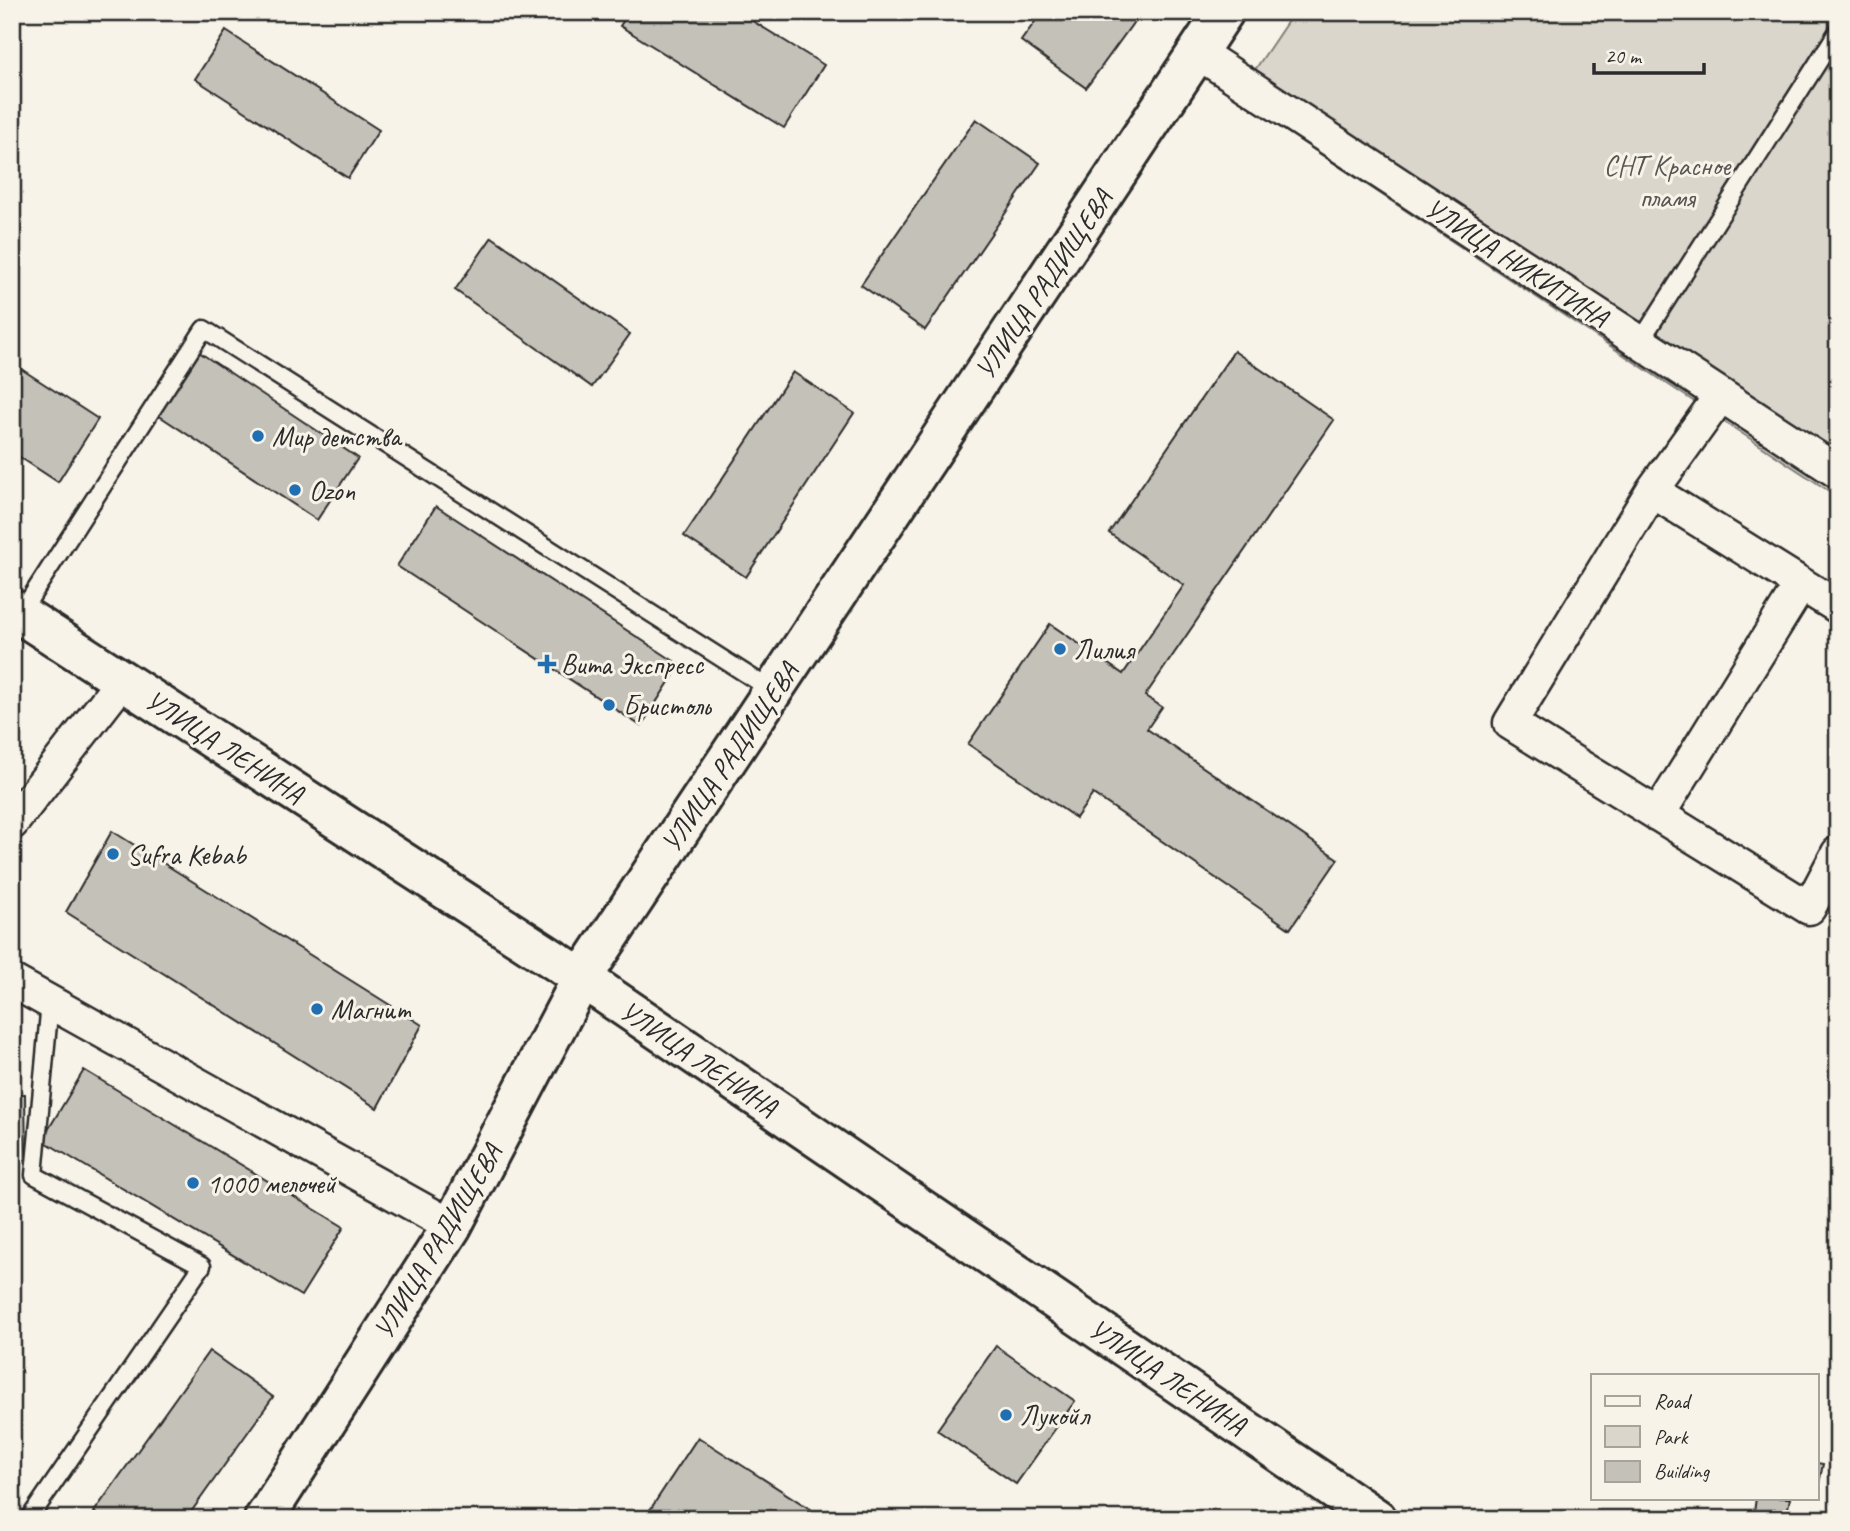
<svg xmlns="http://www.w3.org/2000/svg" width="1850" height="1531" viewBox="0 0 1850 1531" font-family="Caveat,sans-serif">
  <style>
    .green { fill: #dad6cc; stroke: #82807c; stroke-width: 2 }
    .building { fill: #c4c1b9; stroke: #2b2b2b; stroke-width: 2 }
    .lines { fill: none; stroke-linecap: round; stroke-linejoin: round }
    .service-casing { stroke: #2b2b2b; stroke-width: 21 }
    .minor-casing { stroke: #2b2b2b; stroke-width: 37 }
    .tertiary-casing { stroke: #2b2b2b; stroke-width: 44 }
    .primary-casing { stroke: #2b2b2b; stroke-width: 44 }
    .service { stroke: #f7f3e8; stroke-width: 16 }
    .minor { stroke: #f7f3e8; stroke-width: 32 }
    .tertiary { stroke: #f7f3e8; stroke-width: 38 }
    .primary { stroke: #f7f3e8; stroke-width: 38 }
    .poi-dot { fill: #1f6fb2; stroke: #f7f3e8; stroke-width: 2.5 }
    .labels { text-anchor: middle; stroke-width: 6; stroke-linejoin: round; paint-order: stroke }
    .park-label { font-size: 28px; fill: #575653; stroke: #f7f3e8 }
    .street-label { font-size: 28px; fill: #2b2b2b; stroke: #f7f3e8 }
    .poi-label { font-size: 28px; fill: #2b2b2b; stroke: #f7f3e8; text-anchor: start }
  </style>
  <rect width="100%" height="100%" fill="#f7f3e8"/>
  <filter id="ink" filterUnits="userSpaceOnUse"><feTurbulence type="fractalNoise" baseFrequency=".0143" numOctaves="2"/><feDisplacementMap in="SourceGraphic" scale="14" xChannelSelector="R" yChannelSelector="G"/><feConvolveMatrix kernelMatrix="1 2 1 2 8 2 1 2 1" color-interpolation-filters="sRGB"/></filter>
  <g filter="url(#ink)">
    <!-- green -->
    <path class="green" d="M1294 12H1838V497L1236 98Z"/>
    <!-- building -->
    <path class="building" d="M629 12H738L824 65 784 128 620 26Z
      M1042 12H1141L1086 88 1021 41Z
      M226 31 379 130 348 178 195 79Z
      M976 119 1040 163 925 330 861 285Z
      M492 237 630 334 592 387 455 290Z
      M1234 351 1334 420 1145 696 1162 707 1147 729 1338 859 1290 929 1093 794 1076 818 968 744 1050 624 1123 674 1184 585 1109 533Z
      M199 352 358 458 317 520 158 415Z
      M12 363 98 419 58 482 12 452Z
      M793 372 854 413 746 577 684 536Z
      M436 506 680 665 641 726 397 566Z
      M112 831 422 1025 377 1108 66 912Z
      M84 1070 344 1227 301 1296 42 1140Z
      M12 1094H25L26 1160 12 1161Z
      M996 1346 1075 1401 1016 1484 937 1430Z
      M209 1351 273 1397 186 1519H103L94 1512Z
      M698 1437 824 1518 644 1519Z
      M1817 1463 1823 1464 1817 1493Z
      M1756 1498H1790L1786 1519H1753Z"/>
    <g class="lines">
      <!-- service casing -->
      <g class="service-casing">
        <path id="service" d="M1640 342 1838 31
          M20 614 204 329 773 691
          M29 1519 202 1266 34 1175 50 1002"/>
      </g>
      <!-- minor casing -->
      <g class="minor-casing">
        <path id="minor" d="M1197 52 1838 472
          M1721 395 1652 491 1838 607
          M1652 491 1510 723 1809 908 1838 853
          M1658 815 1801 584 1819 595
          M12 823 123 680
          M12 981 452 1226"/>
      </g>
      <!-- tertiary casing -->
      <g class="tertiary-casing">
        <path id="tertiary" d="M582 978 1224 12"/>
      </g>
      <!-- primary casing -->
      <g class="primary-casing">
        <path id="primary" d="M12 609 582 978 1377 1519
          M264 1519 452 1226 582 978"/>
      </g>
      <!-- service -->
      <use href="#service" class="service"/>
      <!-- minor -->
      <use href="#minor" class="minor"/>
      <!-- tertiary -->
      <use href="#tertiary" class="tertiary"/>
      <!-- primary -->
      <use href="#primary" class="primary"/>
    </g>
  </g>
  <!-- markers -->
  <g class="poi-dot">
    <circle cx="258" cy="436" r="7"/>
    <circle cx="295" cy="490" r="7"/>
    <circle cx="1060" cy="649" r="7"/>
    <path d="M543.5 653.5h7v7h7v7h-7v7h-7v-7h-7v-7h7z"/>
    <circle cx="609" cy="705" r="7"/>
    <circle cx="113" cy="854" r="7"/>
    <circle cx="317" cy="1009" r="7"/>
    <circle cx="193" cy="1183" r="7"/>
    <circle cx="1006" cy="1415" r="7"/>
  </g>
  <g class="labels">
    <!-- park labels -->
    <g class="park-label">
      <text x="1667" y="175">СНТ Красное<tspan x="1667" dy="32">пламя</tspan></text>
    </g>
    <!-- street labels -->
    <g class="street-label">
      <text transform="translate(1517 262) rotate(33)" y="10">УЛИЦА НИКИТИНА</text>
      <text transform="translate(1043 284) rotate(-56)" y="10">УЛИЦА РАДИЩЕВА</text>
      <text transform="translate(225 746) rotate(33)" y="10">УЛИЦА ЛЕНИНА</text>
      <text transform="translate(729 757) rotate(-56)" y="10">УЛИЦА РАДИЩЕВА</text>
      <text transform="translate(699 1058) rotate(34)" y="10">УЛИЦА ЛЕНИНА</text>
      <text transform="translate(437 1241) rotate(-59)" y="10">УЛИЦА РАДИЩЕВА</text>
      <text transform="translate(1168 1376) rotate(34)" y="10">УЛИЦА ЛЕНИНА</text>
    </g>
    <!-- poi labels -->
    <g class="poi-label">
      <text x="272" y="446">Мир детства</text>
      <text x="309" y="500">Ozon</text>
      <text x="1074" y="659">Лилия</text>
      <text x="561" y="674">Вита Экспресс</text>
      <text x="623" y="715">Бристоль</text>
      <text x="127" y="864">Sufra Kebab</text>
      <text x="331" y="1019">Магнит</text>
      <text x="207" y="1193">1000 мелочей</text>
      <text x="1020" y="1425">Лукойл</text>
    </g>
  </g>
  <!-- margin -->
  <rect width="1850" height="1531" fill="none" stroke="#f7f3e8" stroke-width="42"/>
  <rect x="21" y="21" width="1808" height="1489" fill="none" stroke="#2b2b2b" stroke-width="2.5" filter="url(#ink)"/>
  <!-- legend -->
  <rect x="1591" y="1374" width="228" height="126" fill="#f7f3e8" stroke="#a5a39c" stroke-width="2"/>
  <rect x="1605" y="1396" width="35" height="10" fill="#f7f3e8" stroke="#a5a39c" stroke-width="2"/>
  <text x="1654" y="1408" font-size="21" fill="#2b2b2b">Road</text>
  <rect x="1605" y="1426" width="35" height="21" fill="#dad6cc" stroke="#a5a39c" stroke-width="2"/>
  <text x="1654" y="1444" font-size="21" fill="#2b2b2b">Park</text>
  <rect x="1605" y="1461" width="35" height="21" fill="#c4c1b9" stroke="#a5a39c" stroke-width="2"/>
  <text x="1654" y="1478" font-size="21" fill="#2b2b2b">Building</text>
  <!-- scale -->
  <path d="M1594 63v10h110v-10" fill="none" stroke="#2b2b2b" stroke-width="3.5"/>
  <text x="1605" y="63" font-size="21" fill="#2b2b2b" stroke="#f7f3e8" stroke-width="5" paint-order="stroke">20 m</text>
</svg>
